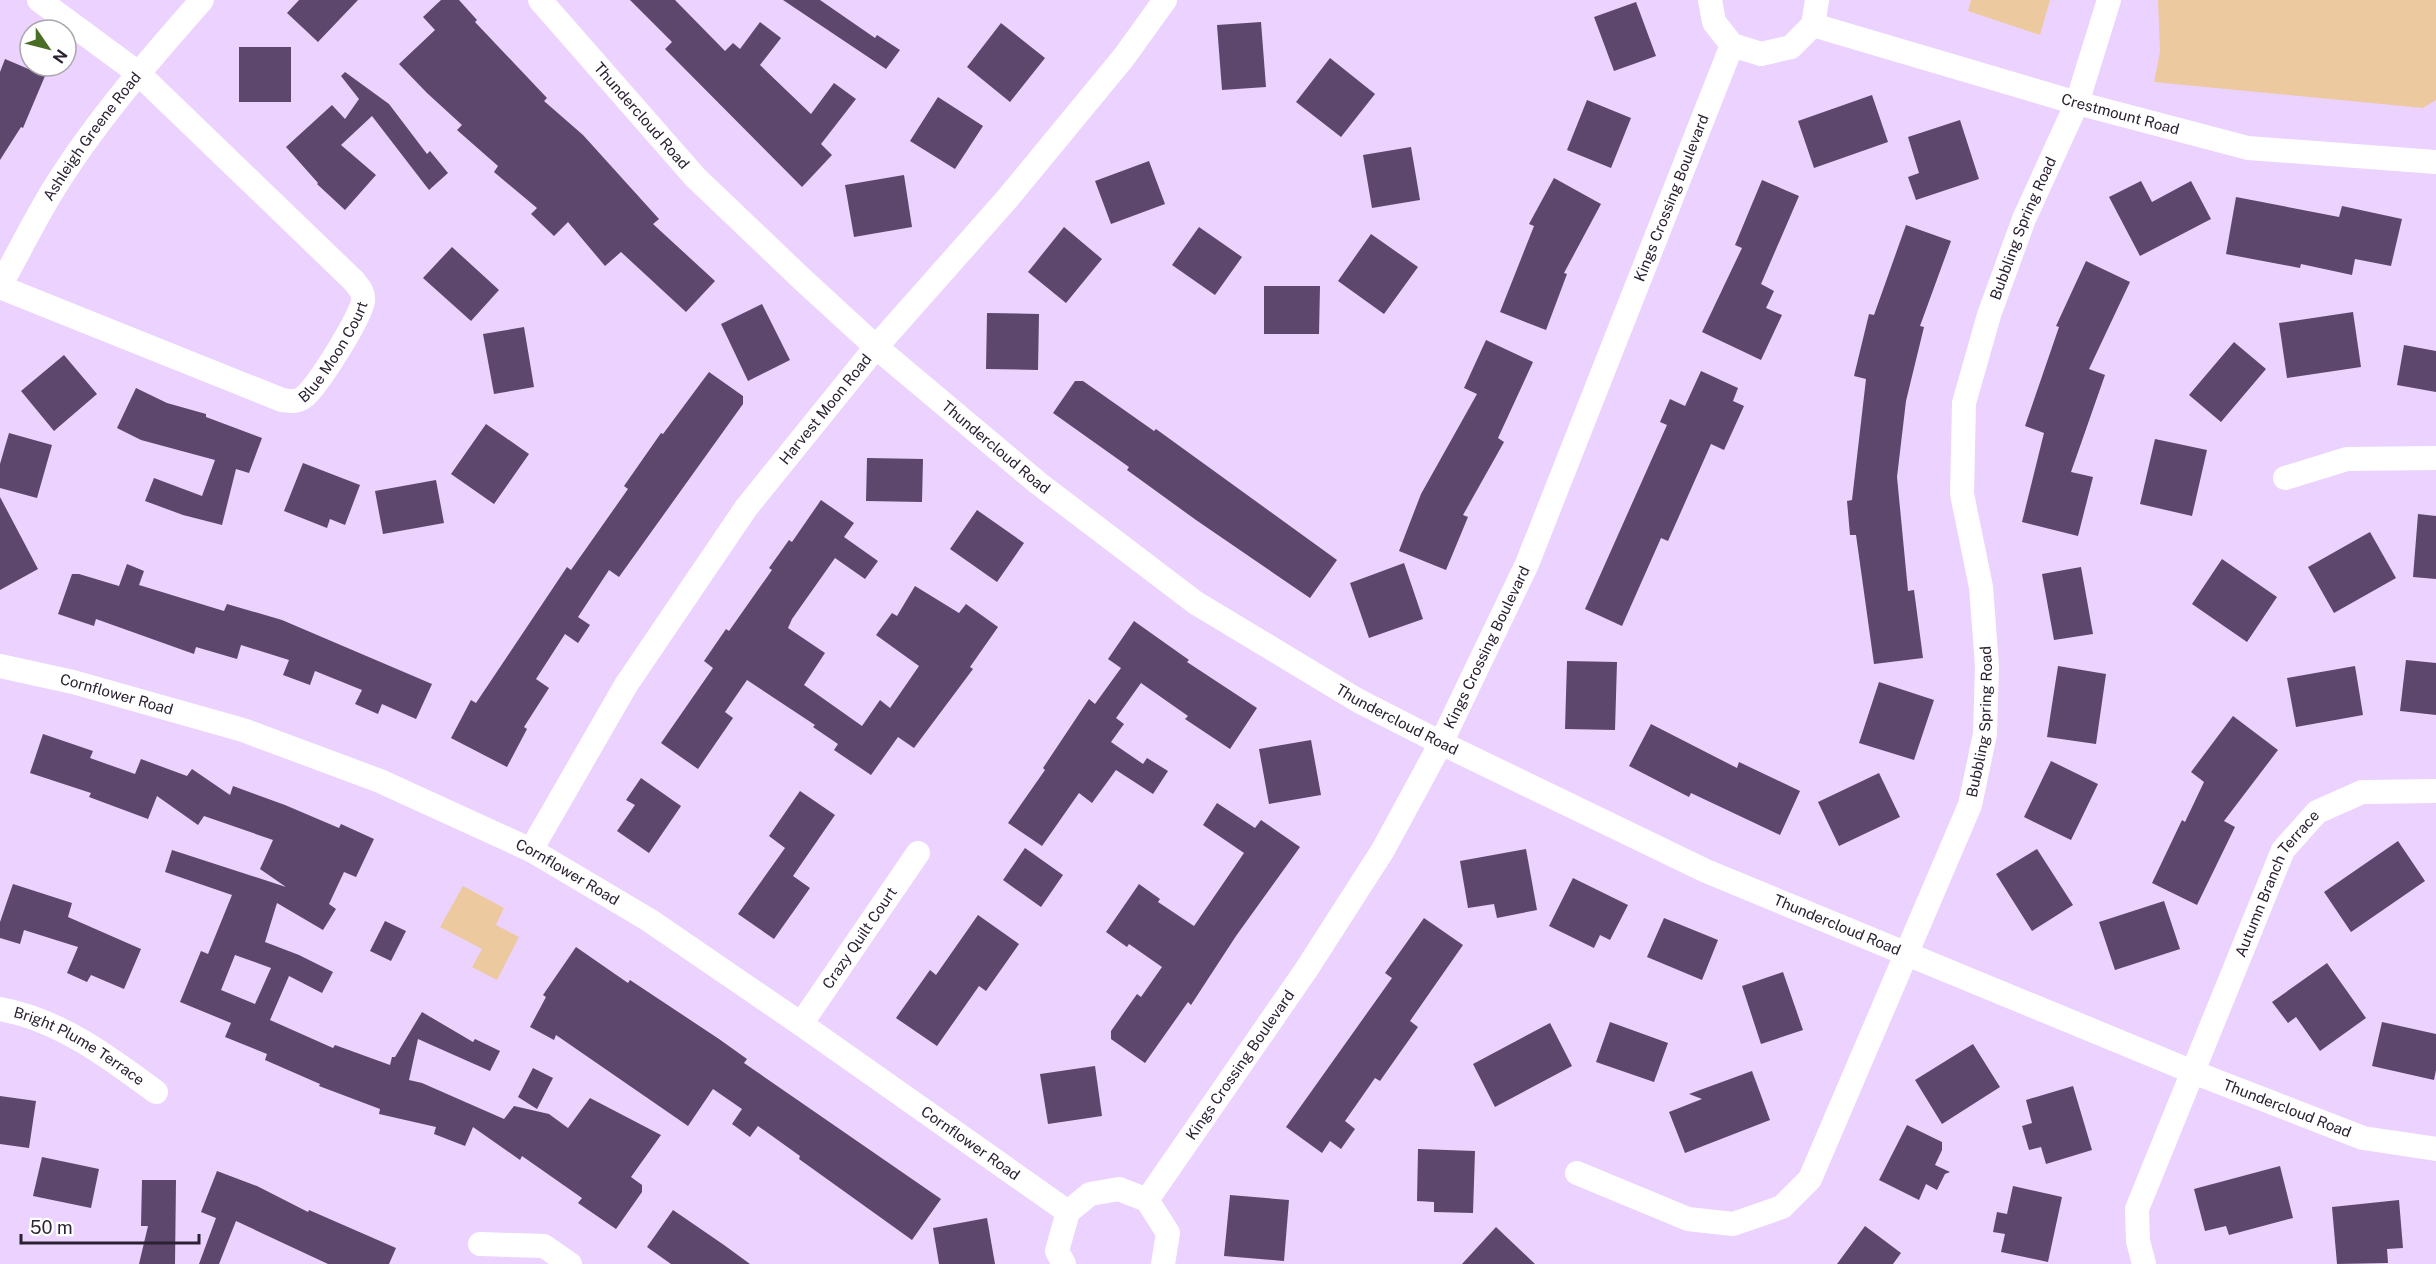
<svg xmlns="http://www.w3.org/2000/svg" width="2436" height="1264" viewBox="0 0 2436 1264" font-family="'Public Sans',sans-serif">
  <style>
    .green { fill: #edc9a0 }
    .building { fill: #5d476c; fill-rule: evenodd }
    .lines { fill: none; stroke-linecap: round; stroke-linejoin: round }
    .minor { stroke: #fff; stroke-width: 24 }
    .labels { text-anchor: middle; stroke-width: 6; stroke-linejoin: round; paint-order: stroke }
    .street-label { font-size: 15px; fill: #2b2132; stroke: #fff }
  </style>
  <rect width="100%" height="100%" fill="#ecd2fe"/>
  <!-- green -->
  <path class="green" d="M1971 0H2050L2040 35 1968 11Z
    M2158 0H2436V100L2423 108 2154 82 2160 52Z
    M463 886 504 908 496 925 519 937 497 980 472 967 482 949 440 927Z"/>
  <!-- building -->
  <path class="building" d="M299 0H358L318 42 287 13Z
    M441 0H459L477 20 475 22 547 98 544 101 583 135 659 219 653 224 715 281 686 312 621 252 605 266 568 222 554 236 531 214 537 208 494 172 498 166 457 130 462 125 427 93 399 64 435 30 423 17Z
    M630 0H675L725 51 733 43 740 49 760 22 781 38 760 65 811 114 834 83 856 99 821 144 832 155 802 187 665 49 672 42Z
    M783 0H820L875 38 877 35 900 50 886 69Z
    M1636 2 1656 56 1614 71 1594 17Z
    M1261 22 1266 87 1222 90 1217 25Z
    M1001 23 1045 58 1010 102 967 67Z
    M239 47H291V102H239Z
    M1330 58 1375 94 1341 137 1296 102Z
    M5 59 45 76 23 128 21 127 0 160V72Z
    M345 72 389 104 427 154 430 151 448 173 429 190 372 116 341 145 376 175 345 210 317 184 318 183 286 147 332 105 345 119 359 99 341 76Z
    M1872 95 1888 142 1814 168 1798 121Z
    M938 97 983 126 955 169 910 141Z
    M1587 100 1631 118 1611 168 1567 150Z
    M1960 120 1979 179 1916 200 1908 177 1919 173 1908 137Z
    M1411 147 1420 200 1372 208 1363 155Z
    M1149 161 1165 204 1111 224 1095 181Z
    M904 175 912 227 854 237 845 185Z
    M1554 178 1601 204 1564 273 1567 274 1546 330 1500 312 1534 226 1529 224Z
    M1762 180 1799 196 1761 284 1774 291 1766 308 1782 315 1761 360 1702 332 1742 248 1735 245Z
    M2141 181 2152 202 2191 181 2211 219 2140 256 2109 197Z
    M2236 197 2339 217 2342 206 2402 219 2391 266 2355 259 2352 275 2301 264 2300 268 2226 254Z
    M1906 225 1951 241 1920 326 1924 327 1906 401 1897 477 1908 591 1914 590 1923 658 1874 664 1856 535H1850L1847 501 1852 500 1866 379 1854 376 1869 314 1874 315Z
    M1064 227 1102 259 1066 303 1028 272Z
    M1199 227 1242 257 1215 295 1172 265Z
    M1371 234 1418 267 1384 314 1338 281Z
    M452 247 499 290 471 321 423 278Z
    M2086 261 2130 282 2089 369 2105 375 2071 472 2093 477 2078 536 2022 522 2044 433 2025 426 2059 327 2056 326Z
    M1264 286H1320L1319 334H1264Z
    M762 304 790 360 748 381 721 324Z
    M2353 312 2361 367 2287 378 2279 323Z
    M987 313 1039 314 1038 370 986 369Z
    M524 327 534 387 494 394 483 334Z
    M1486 340 1533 362 1498 438 1504 442 1463 515 1468 517 1446 570 1399 551 1421 494 1477 394 1464 388Z
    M2234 342 2266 369 2221 422 2189 395Z
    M2404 345 2436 351V392L2397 385Z
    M64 355 97 394 54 431 21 391Z
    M1701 371 1738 388 1733 401 1744 406 1724 450 1711 444 1668 541 1661 538 1622 626 1585 609 1667 425 1660 422 1670 399 1685 406Z
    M709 372 743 396V404L619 577 609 570 578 617 590 625 578 643 565 634 536 679 549 688 524 727 527 729 507 767 451 738 471 700 476 703 567 567 571 570 628 489 624 486 661 433 663 434Z
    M1075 381H1083L1154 431 1156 429 1337 560 1310 598 1196 520 1127 470 1129 467 1053 413Z
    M136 388 167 403 206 414V417L262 438 249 473 236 469 222 525 183 515 145 501 154 478 202 496 215 460 141 440 117 428Z
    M486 424 529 454 494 504 451 474Z
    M9 433 52 445 37 498 0 488V464Z
    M2155 439 2207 450 2192 516 2140 504Z
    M867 458 923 459 922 502 866 501Z
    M303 463 360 485 345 525 330 519 327 528 284 511Z
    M436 480 444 523 383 534 375 491Z
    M0 497 38 569 0 590Z
    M821 500 854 523 844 537 878 561 865 579 835 558 792 619 788 628 825 653 804 685 862 726 880 700 890 708 919 666 876 635 892 613 897 616 915 586 959 613 966 604 998 627 970 667 973 669 914 748 898 737 871 775 834 750 838 744 813 727 815 725 747 680 725 712 733 718 698 769 661 743 713 668 704 661 726 629 729 631 772 570 769 568 789 540 792 542Z
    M977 510 1024 543 997 582 950 549Z
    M2418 514 2436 516V579L2413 577Z
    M2370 532 2396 578 2334 613 2308 567Z
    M2222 559 2277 597 2247 642 2192 604Z
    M1404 563 1423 619 1369 638 1350 583Z
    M127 564 144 571 139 585 224 611 227 604 282 620 432 684 416 719 382 704 378 714 355 704 362 690 315 671 310 685 283 675 289 660 241 645 237 659 196 647 194 654 96 619 94 626 58 614 72 574H79L119 586Z
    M2081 567 2093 634 2054 640 2042 574Z
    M1134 621 1189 660 1187 662 1257 708 1230 749 1185 719 1188 716 1141 683 1116 718 1124 724 1111 742 1143 764 1147 758 1168 771 1153 794 1116 770 1092 803 1079 793 1042 846 1008 823 1045 770 1043 768 1089 699 1095 704 1121 668 1108 659Z
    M2406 660 2436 663V715L2400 711Z
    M1567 661 1617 662 1615 730 1565 729Z
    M2058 666 2106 674 2096 744 2047 737Z
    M2355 666 2363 715 2296 727 2287 678Z
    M1879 682 1934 700 1914 760 1859 743Z
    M2233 716 2278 750 2224 821 2235 827 2197 905 2152 883 2182 820 2185 822 2204 782 2191 772Z
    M1651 724 1737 768 1739 762 1800 791 1780 835 1691 793 1689 797 1629 766Z
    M43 734 93 751 90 758 135 774 141 759 187 776 192 769 230 795 233 786 285 805 339 828 341 824 374 839 356 877 344 872 329 904 336 909 323 930 277 903 265 942 299 955 333 972 322 993 289 976 270 1020 333 1048 335 1045 390 1065 392 1057H395L422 1012 473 1042 475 1039 500 1051 490 1071 418 1039 409 1080 422 1083 504 1119 514 1106 549 1114 568 1128 590 1098 661 1135 631 1177 642 1185V1192L616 1229 578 1203 582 1198 522 1156 520 1160 473 1127 465 1146 434 1134 436 1127 379 1114 380 1109 319 1086 320 1084 265 1060 267 1054 225 1037 231 1023 180 1002 201 951 208 954 232 895 165 872 172 850 286 887 260 869 273 840 204 816 198 825 157 796 148 819 89 797 91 793 30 773ZM235 955 271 968 255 1004 221 990Z
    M1311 740 1321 795 1269 804 1259 749Z
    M2051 761 2098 784 2071 840 2024 817Z
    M1879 773 1900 817 1839 846 1818 802Z
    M641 778 681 806 649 853 617 831 635 805 626 800Z
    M800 791 835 815 793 876 810 888 774 939 738 914 785 848 769 836Z
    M1217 803 1255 828 1261 820 1300 847 1236 936 1191 1005 1188 1002 1145 1063 1111 1039V1031L1137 994 1141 997 1162 967 1129 944 1127 947 1106 932 1139 884 1160 899 1158 902 1194 926 1244 853 1203 825Z
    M2398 841 2425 881 2351 932 2324 892Z
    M1025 848 1063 875 1041 907 1003 880Z
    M1526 849 1537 910 1497 918 1494 904 1468 908 1460 861Z
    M2037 849 2073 905 2032 931 1996 874Z
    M1573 878 1628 905 1610 940 1600 935 1594 948 1549 926Z
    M13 884 72 903 68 917 141 949 124 989 91 975 87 982 67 973 78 947 24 930 20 944 0 938V922Z
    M2164 901 2180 949 2115 970 2099 922Z
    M978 915 1019 944 986 991 979 986 937 1046 896 1018 930 970 936 975Z
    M1424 918 1463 945 1410 1021 1418 1027 1380 1081 1375 1078 1345 1121 1355 1129 1341 1149 1330 1141 1322 1153 1286 1127 1392 978 1385 973Z
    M1664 918 1718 940 1702 980 1647 957Z
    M385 921 406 931 391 961 370 951Z
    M576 947 628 983 630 980 719 1039 747 1059 744 1063 941 1199 912 1240 799 1159 800 1156 758 1126 750 1137 732 1124 742 1109 713 1089 688 1126 556 1035 554 1040 530 1027 546 997 543 995Z
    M2327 963 2366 1018 2320 1051 2296 1017 2288 1023 2272 1002Z
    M1783 972 1803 1030 1761 1044 1742 986Z
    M1610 1022 1668 1043 1654 1082 1596 1062Z
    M2382 1022 2436 1034V1070L2434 1080 2372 1066Z
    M1550 1023 1572 1066 1495 1107 1473 1064Z
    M1973 1044 2000 1087 1942 1124 1915 1080Z
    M1095 1066 1102 1116 1048 1124 1040 1074Z
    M533 1068 553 1078 537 1109 518 1097Z
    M1752 1071 1770 1120 1685 1153 1669 1112 1702 1099 1689 1094Z
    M2073 1086 2092 1150 2046 1164 2041 1147 2029 1150 2022 1126 2032 1123 2026 1100Z
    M0 1096 36 1101 29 1148 0 1144Z
    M1907 1125 1942 1142V1150L1935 1165 1950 1172 1945 1174 1937 1190 1926 1184 1919 1200 1879 1180Z
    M1418 1149 1475 1151 1473 1213 1434 1212V1202L1417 1201Z
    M42 1157 99 1169 91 1208 33 1196Z
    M2280 1166 2293 1218 2229 1235 2226 1226 2205 1231 2194 1189Z
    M217 1171 257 1186 308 1212 309 1210 396 1248 389 1264H328L236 1221 219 1264H199L216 1218 201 1212Z
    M142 1180H176L175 1264H139L148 1226H141Z
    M2013 1186 2062 1197 2048 1262 2001 1252 2005 1234 1993 1232 1997 1212 2007 1214Z
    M1230 1195 1289 1200 1284 1261 1224 1256Z
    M2399 1200 2403 1248 2387 1249 2388 1263 2337 1264 2332 1207Z
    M673 1210 724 1245 750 1264H671L647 1247Z
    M987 1218 995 1264H939L933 1228Z
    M1865 1226 1901 1253 1893 1264H1837Z
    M1496 1227 1535 1264H1462Z"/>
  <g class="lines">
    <!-- minor -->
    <g class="minor">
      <path id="s1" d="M540 0 695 177 803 280 876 347 1038 483 1196 603 1357 700 1441 743 1706 871 2193 1072 2363 1138 2436 1149"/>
      <path d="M1710 0 1714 22 1732 45 1761 54 1791 47 1813 25 1817 0"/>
      <path id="s2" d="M1813 25 2077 103 2248 148 2436 162"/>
      <path id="s3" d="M0 286C18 254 34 221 53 190 95 122 149 60 202 0"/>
      <path id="s4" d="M0 287 282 400C290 401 296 403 304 397 317 387 361 317 363 301 364 292 359 288 354 281L138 73 39 0"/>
      <path d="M2285 478 2347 459 2436 458"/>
      <path id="s5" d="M0 666 73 682 243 730 380 781 531 850 649 920 801 1024 1068 1212"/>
      <path id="s6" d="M531 850 626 685 746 508 876 347 1007 199 1124 57 1165 0"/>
      <path id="s7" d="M0 1009C58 1019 109 1057 156 1092"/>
      <path id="s8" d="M801 1024 918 853"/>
      <path id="s9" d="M1577 1173 1688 1219 1733 1224 1782 1207 1810 1179 1970 805 1985 734 1987 666 1981 587 1962 494 1964 403 1989 315 2024 219 2077 103 2109 0"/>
      <path id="s10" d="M1147 1200 1306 970 1383 850 1441 743 1527 564 1732 45"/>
      <path d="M480 1244 544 1246 570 1264"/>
      <path d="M1064 1264 1057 1251 1068 1212 1090 1194 1119 1189 1147 1200 1168 1233 1163 1264"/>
      <path id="s11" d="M2144 1264 2138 1241 2137 1209 2283 850 2317 812 2362 792 2436 791"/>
    </g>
  </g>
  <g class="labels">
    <!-- street labels -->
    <g class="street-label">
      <text dy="5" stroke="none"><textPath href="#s2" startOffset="320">Crestmount Road</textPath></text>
      <text dy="5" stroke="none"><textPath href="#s1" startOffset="154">Thundercloud Road</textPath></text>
      <text dy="5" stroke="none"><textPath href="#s3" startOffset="176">Ashleigh Greene Road</textPath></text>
      <text dy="5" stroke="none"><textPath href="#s10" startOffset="1136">Kings Crossing Boulevard</textPath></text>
      <text dy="5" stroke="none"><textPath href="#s9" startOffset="1254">Bubbling Spring Road</textPath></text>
      <text dy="5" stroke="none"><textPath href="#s4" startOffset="381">Blue Moon Court</textPath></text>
      <text dy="5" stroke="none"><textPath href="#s6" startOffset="531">Harvest Moon Road</textPath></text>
      <text dy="5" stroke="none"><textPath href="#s1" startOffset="640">Thundercloud Road</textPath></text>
      <text dy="5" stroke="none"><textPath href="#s10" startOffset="650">Kings Crossing Boulevard</textPath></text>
      <text dy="5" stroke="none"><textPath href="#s5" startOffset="120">Cornflower Road</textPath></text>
      <text dy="5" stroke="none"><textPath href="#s1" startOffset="1126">Thundercloud Road</textPath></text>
      <text dy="5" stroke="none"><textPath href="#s9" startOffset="748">Bubbling Spring Road</textPath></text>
      <text dy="5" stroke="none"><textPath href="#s5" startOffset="606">Cornflower Road</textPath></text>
      <text dy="5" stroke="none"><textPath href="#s11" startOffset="411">Autumn Branch Terrace</textPath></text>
      <text dy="5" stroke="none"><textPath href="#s1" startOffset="1612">Thundercloud Road</textPath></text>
      <text dy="5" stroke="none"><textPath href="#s8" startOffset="104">Crazy Quilt Court</textPath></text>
      <text dy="5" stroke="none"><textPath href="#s7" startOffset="88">Bright Plume Terrace</textPath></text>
      <text dy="5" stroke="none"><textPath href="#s10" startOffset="164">Kings Crossing Boulevard</textPath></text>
      <text dy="5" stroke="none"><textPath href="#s1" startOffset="2098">Thundercloud Road</textPath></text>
      <text dy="5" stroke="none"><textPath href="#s5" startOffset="1092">Cornflower Road</textPath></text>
    </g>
  </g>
  <!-- north arrow -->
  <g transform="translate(48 48) rotate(125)"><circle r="28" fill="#ffffff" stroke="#aaa6ad" stroke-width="1.5"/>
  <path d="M0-4.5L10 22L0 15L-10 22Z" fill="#4a6d25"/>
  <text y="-9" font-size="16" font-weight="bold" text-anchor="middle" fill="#2b2132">N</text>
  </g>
  <!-- scale -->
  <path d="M21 1234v9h178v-9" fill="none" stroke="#2b2132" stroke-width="3"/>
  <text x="30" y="1234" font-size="18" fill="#2b2132" stroke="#ffffff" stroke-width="4.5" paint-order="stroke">50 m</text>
</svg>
